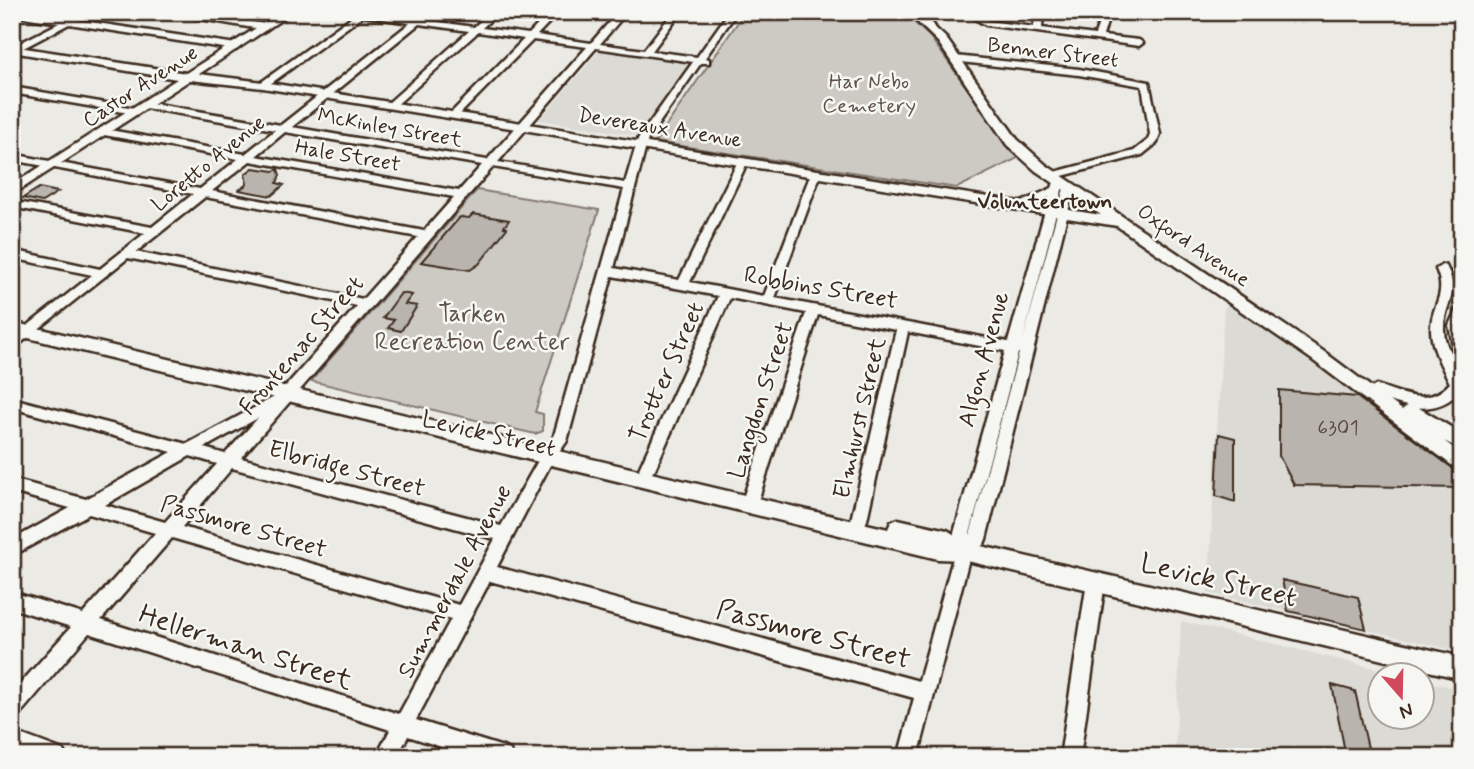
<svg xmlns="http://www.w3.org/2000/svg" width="1474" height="769" viewBox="0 0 1474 769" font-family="Mynerve,sans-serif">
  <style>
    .built { fill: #dcdad4 }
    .green { fill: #cdcac4; stroke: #847a71; stroke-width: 2 }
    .building { fill: #bab4ae; stroke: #3b2a1e; stroke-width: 2 }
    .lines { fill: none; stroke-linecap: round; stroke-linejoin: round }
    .minor-casing { stroke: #3b2a1e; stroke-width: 5 }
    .major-casing { stroke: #3b2a1e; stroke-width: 5 }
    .minor { fill: #f6f6f2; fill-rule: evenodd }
    .major { fill: #f6f6f2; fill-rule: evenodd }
    .labels { text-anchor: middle; stroke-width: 5; stroke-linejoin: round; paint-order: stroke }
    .far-street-label { font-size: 21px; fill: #3b2a1e; stroke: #f6f6f2 }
    .far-park-label { font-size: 21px; fill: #605248; stroke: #f6f6f2 }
    .far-neighbourhood-label { font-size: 21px; font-weight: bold; fill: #3b2a1e; stroke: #f6f6f2 }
    .number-label { font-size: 21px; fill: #5b4c42 }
    .street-label { font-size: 24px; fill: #3b2a1e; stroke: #f6f6f2 }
    .park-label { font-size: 24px; fill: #605248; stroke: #f6f6f2 }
    .near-street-label { font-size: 28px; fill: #3b2a1e; stroke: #f6f6f2 }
  </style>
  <rect width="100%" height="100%" fill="#ebeae5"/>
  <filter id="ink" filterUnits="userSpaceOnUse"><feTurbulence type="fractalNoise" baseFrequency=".0143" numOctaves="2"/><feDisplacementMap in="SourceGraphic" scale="14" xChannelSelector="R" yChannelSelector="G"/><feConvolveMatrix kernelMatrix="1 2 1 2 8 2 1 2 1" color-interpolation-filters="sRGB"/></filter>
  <g filter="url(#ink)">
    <!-- built -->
    <path class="built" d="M599 51 689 64 639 136 539 120Z
      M1228 304 1404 426 1462 472V652L1208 593 1224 308Z
      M1181 621 1398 674H1380V716H1422V680L1462 690V757H1175Z"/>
    <!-- green -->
    <path class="green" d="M745 12H903L930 37 1018 158 957 188 655 142Z
      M477 190 599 210 535 412 543 414V431L535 434 311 381Z"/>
    <!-- building -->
    <path class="building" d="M253 168 274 171 278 169 280 175 277 183 284 185 271 196 239 190 247 184 245 174Z
      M39 188 58 192 42 202 23 198Z
      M473 214 509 220 504 227 507 228 479 264 470 270 421 262 460 217 469 218Z
      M401 293 412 295 405 304 417 306 401 331 388 328 394 320 383 318Z
      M1279 390 1357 397 1462 475V488L1294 485 1279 456Z
      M1219 434 1235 438V502L1216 496Z
      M1282 580 1358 597 1366 629 1288 611Z
      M1332 685 1355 691 1370 757H1346Z"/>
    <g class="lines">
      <!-- minor casing -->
      <g class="minor-casing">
        <path id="minor" d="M12 12 67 19 79 12H90L77 20 236 44 240 47 236 50 69 24 12 54V47L59 23 12 15Z
          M160 12H182L266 24 270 27 266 30Z
          M346 12H370L416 19 424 12H433L424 20 474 27 490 12H499L482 28 529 34 550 12H559L537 35 591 43 618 12H627L600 44 644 50 673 12H681L652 51 697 57 729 12H737L705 58 709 59V63H701L648 139 614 268 679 280 738 161 743 158 748 161 690 282 764 296 811 173 816 170 821 173 775 298 1008 342 1049 197 1021 208 1015 205 1052 188 1055 179 1059 178 1064 181 1062 190 1022 344 1064 188 1069 185 1073 186 1074 188 986 539 984 544 970 555 918 757H898L914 698 490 581 416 720 503 747 510 750 513 757H472L408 736 397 757H376L390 730 89 633 19 715 12 717V693L71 627 12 608V592L83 614 155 533 89 514 12 556V540L70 508 12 492V479L86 499 172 452 12 408V398L187 444 278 395 357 306 128 258 12 350V338L92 275 12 258V250L100 269 145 233 12 207V201L152 227 193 194 12 160V154L200 189 238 159 104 135 99 132 104 129 245 154 275 130 145 108 140 105 145 102 281 125 410 23 363 16 266 87H260V83L354 15ZM419 24 469 31 387 104V108H393L478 32 524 39 450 114V118H456L533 40 587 47 487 160 292 127ZM596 48 693 62 638 139 625 183 498 162ZM285 132 482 165 459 191 256 156ZM250 161 454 197 424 231 212 191ZM493 167 624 189 553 439 539 459 501 526 241 458ZM205 197 418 237 363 299 136 252ZM612 276 718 296 639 469 642 473 647 475 652 473 655 469 730 298 806 313 741 504 743 509 749 511 755 509 757 504 818 315 896 330 851 520 853 525 859 527 865 525 867 520 908 332 1005 351 954 533 955 551 919 681 497 567 549 467 567 441ZM1018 353H1019L970 535V533ZM258 418 225 454 204 448ZM190 456 217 464 165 522 105 505ZM232 468 495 539 459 605 182 527ZM172 538 451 619 399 714 101 620Z
          M917 12H925L935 27 934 29H928Z
          M975 12H983L982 16 988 21 1034 27 1035 12H1043L1042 28 1095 35 1102 12H1110L1103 36 1139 40 1143 43 1139 46 986 25 975 19Z
          M955 56 1079 69 1149 82 1160 134 1157 143 1142 155 1051 179 1047 178V174L1134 151 1148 140 1150 134 1142 86 1079 75 952 61V57Z
          M12 87 135 108 140 111 135 114 12 93Z
          M1442 265 1446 266C1462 295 1443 303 1444 330 1444 347 1456 360 1461 376 1463 383 1462 391 1462 398L1456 395C1430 418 1399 405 1371 394L1369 390 1376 385C1403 393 1428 408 1450 383 1442 367 1431 348 1431 329 1431 304 1448 296 1436 269Z
          M1458 268 1462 269V283L1458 282 1452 272Z
          M1462 307V361L1455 356 1449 325 1457 308Z
          M1096 574 1102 577 1105 582 1080 757H1060L1087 582 1090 577Z
          M12 731 63 750 66 757H28L12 751Z"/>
      </g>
      <!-- major casing -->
      <g class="major-casing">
        <path id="major" d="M281 12H293L199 74 263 82 1101 215 1036 171 1007 145 938 42 907 12H918L946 38 1017 139 1046 165 1323 351 1402 410 1410 404 1416 406 1462 434V450L1444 441 1462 454V473L1311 359 1117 226 263 88 190 80 12 195V185L177 79 12 52V46L186 73Z
          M12 322 888 529 891 522 898 519 947 530 968 543 1462 657V679L963 560 938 559 12 334Z"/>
      </g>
      <!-- minor -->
      <use href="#minor" class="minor"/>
      <!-- major -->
      <use href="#major" class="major"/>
    </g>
  </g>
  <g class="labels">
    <!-- far-street labels -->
    <g class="far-street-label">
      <text transform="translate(1053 52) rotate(7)" y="7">Benner Street</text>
      <text transform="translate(140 86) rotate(-33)" y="7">Castor Avenue</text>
      <text transform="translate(390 127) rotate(10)" y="7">McKinley Street</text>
      <text transform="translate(660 127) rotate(9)" y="7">Devereaux Avenue</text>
      <text transform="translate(348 155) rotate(10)" y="7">Hale Street</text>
      <text transform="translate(208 163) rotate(-39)" y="7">Loretto Avenue</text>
      <text transform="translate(1194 245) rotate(34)" y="7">Oxford Avenue</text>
    </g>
    <!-- far-park labels -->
    <g class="far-park-label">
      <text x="869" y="88">Har Nebo<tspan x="869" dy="24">Cemetery</tspan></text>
    </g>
    <!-- far-neighbourhood labels -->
    <g class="far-neighbourhood-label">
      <text x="1045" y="208">Volunteertown</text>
    </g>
    <!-- number labels -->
    <g class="number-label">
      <text x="1338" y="434">6301</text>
    </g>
    <!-- street labels -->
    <g class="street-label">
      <text transform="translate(821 287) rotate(10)" y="8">Robbins Street</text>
      <text transform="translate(301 345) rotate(-49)" y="8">Frontenac Street</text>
      <text transform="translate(983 359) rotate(-75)" y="8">Algon Avenue</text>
      <text transform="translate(666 372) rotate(-66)" y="8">Trotter Street</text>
      <text transform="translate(760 400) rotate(-72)" y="8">Langdon Street</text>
      <text transform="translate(859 418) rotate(-77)" y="8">Elmhurst Street</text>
      <text transform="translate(489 433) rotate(13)" y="8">Levick Street</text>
      <text transform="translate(347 468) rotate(15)" y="8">Elbridge Street</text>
      <text transform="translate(244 526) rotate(16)" y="8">Passmore Street</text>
      <text transform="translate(454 581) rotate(-62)" y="8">Summerdale Avenue</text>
    </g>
    <!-- park labels -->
    <g class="park-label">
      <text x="472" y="321">Tarken<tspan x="472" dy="28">Recreation Center</tspan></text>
    </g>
    <!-- near-street labels -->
    <g class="near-street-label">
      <text transform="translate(1219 579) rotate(13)" y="10">Levick Street</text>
      <text transform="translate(814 633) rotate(15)" y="10">Passmore Street</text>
      <text transform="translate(246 646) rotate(18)" y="10">Hellerman Street</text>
    </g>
  </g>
  <!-- margin -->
  <rect width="1474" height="769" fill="none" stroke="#f6f6f2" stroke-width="42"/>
  <rect x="21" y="21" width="1432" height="727" fill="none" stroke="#3b2a1e" stroke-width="2.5" filter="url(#ink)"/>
  <!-- north arrow -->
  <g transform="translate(1401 696) rotate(160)"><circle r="33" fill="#f6f6f2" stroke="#aba49d" stroke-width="2"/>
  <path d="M0-5L12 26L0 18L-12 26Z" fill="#d1495b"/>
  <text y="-10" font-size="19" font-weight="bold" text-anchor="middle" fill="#3b2a1e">N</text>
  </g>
</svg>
